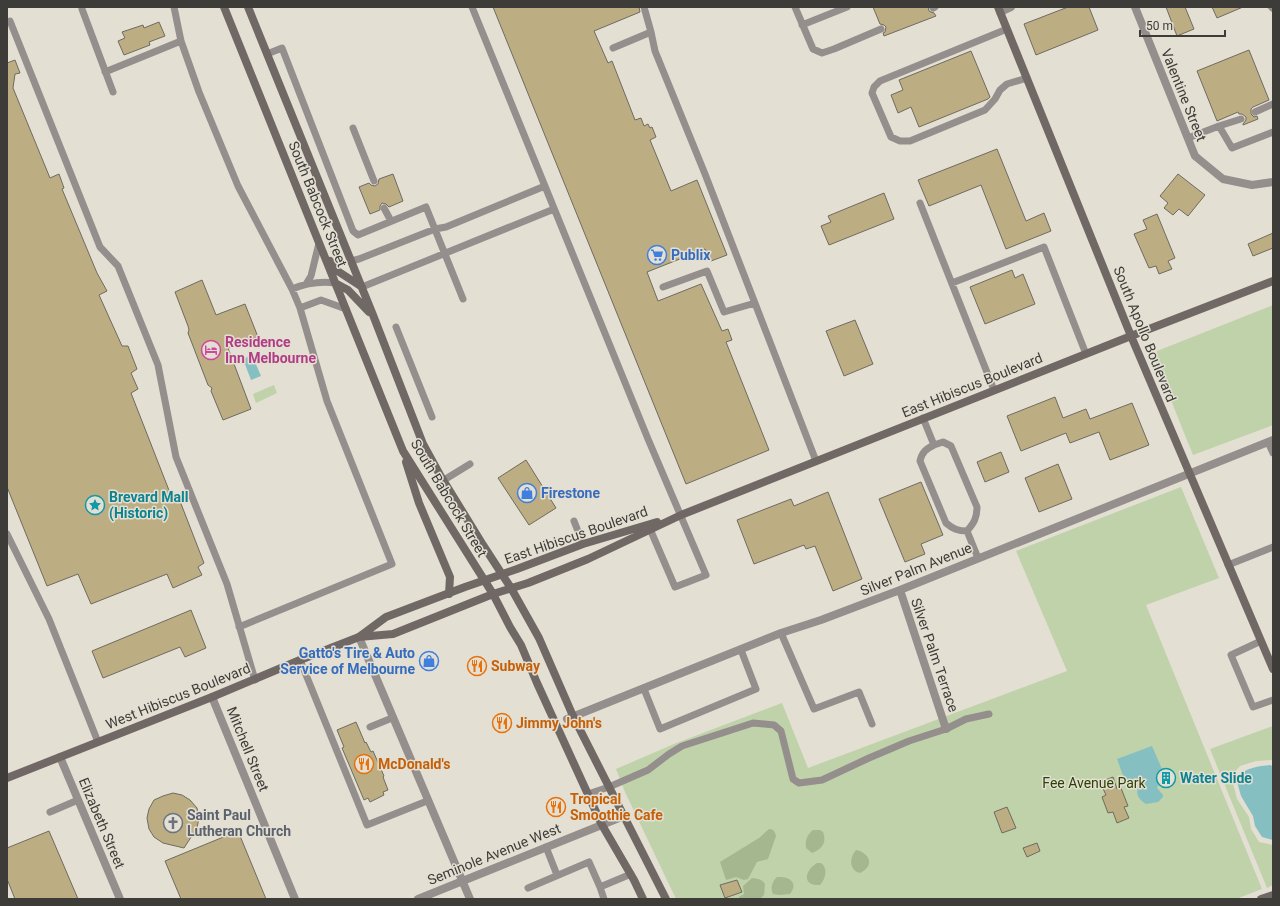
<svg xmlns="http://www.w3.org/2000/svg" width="1280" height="906" viewBox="0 0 1280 906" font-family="Roboto,sans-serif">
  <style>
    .green { fill: #bfd2aa }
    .forest { fill: #a4b78f }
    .water { fill: #86bfc1 }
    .building { fill: #bdad83; stroke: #6f6b61 }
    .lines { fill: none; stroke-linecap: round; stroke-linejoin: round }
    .lane { stroke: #948e8c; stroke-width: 7 }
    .street { stroke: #948e8c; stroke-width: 8 }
    .secondary { stroke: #706865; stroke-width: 8 }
    .labels { text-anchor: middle; stroke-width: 3; stroke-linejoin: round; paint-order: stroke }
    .street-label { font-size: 14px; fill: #3e3c38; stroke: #e3dfd3 }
    .shop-label { font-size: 14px; font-weight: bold; fill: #366cbe; stroke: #e3dfd3; text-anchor: start }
    .hotel-label { font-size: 14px; font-weight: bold; fill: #b23c85; stroke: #e3dfd3; text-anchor: start }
    .culture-label { font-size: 14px; font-weight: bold; fill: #0d838f; stroke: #e3dfd3; text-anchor: start }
    .food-label { font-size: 14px; font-weight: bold; fill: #c56008; stroke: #e3dfd3; text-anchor: start }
    .park-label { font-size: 14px; fill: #2c4203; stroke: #e3dfd3 }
    .worship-label { font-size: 14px; font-weight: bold; fill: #5b616d; stroke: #e3dfd3; text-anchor: start }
  </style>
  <rect width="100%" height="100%" fill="#e3dfd3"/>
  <!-- green -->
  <path class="green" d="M1273 305V425L1193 455 1154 358 1157 351Z
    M274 385 277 393 256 403 253 394Z
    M1181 487 1219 578 1146 605 1262 889 1236 899H676L625 792 616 769 674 744 782 703 808 768 1067 671 1016 551Z
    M1273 726V760L1256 761 1240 766 1231 776 1237 799 1249 817 1251 829 1259 842 1273 845V885L1267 888 1210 749Z"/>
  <!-- forest -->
  <path class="forest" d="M769 829C774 829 775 832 776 836L768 859 757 862 748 879 744 880 736 877 726 880 720 862 759 838Z
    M813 830H820L823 832C827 843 822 849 812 853L806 848C805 840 807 835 813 830Z
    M856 850C870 853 875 866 860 873 849 870 849 858 856 850Z
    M817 863H821C828 868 826 878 820 885 801 886 805 870 817 863Z
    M777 877C789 876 799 882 790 894L780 895 773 894C770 887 772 882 777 877Z
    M752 878C758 879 762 879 765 884L764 895 760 899H739V897L744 894 743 886Z"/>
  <!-- water -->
  <path class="water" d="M252 355 261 376 251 380 243 359Z
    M1152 746 1162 769 1161 777 1157 788 1163 795V797L1158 802 1146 804C1136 797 1136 794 1139 783L1136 778 1125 781 1117 759Z
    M1271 765 1273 768V840L1262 837 1255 826 1253 816 1241 796 1236 778C1245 768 1257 766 1271 765Z"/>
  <!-- building -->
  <path class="building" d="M493 7H639L640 12 594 31 608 63 612 61 635 120 641 118 644 126 648 124 650 128 652 127 656 137 650 140 671 191 697 180 727 255 711 261 705 249 647 272 658 301 701 284 722 331 728 329 732 340 726 342 769 450 686 484Z
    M873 7H928L929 11 931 12 934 13 936 16 884 36 883 33 885 32 886 27 884 25 880 24Z
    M1068 7H1089L1098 30 1036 55 1024 24Z
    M1166 7H1185L1194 29 1177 36Z
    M1212 7H1243L1217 18Z
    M159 22 165 36 149 42 150 45 124 55 118 41 125 38 122 32 143 25 144 28Z
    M1249 50 1269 100 1253 107 1251 109V114L1254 117 1257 116 1258 119 1243 125V124L1246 120V117L1242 114H1239L1238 112 1217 121 1197 71Z
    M971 51 990 97 988 99 919 127 911 107 898 113 891 95 903 90 899 80Z
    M15 60 20 73 15 74 13 88 50 178 59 174 64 188 62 189 97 273 107 291 99 295 122 346H128L137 369 131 373 138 389 131 393 172 498 178 496 204 563 198 567 202 575 173 588 167 574 91 604 78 574 47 586 7 487V63Z
    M997 149 1026 221 1044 213 1051 231 1006 249 981 185 929 206 918 180Z
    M393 174 403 201 389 207 386 204 382 203 380 206V210L370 214 359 187 369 183 371 185 375 186 378 184 379 179Z
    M1178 174 1205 195 1188 216 1179 209 1173 215 1164 208 1168 203 1160 196Z
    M884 193 894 219 829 245 821 226 831 222 828 216Z
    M1157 214 1175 258 1168 261 1172 269 1159 274 1156 266 1149 268 1134 234 1147 229 1143 220Z
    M1273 233V248L1253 256 1248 244Z
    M1012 270 1015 278 1023 274 1035 304 985 324 970 287Z
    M202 280 216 315 245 304 258 337 228 348 251 409 223 420 211 391 212 388 208 385 188 333 189 330 188 326 175 292Z
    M855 320 873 364 844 376 826 331Z
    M1055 397 1063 418 1086 409 1090 419 1132 403 1149 445 1110 460 1099 432 1070 443 1066 433 1021 451 1007 416Z
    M1001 452 1009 472 985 482 977 462Z
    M526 460 556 508 529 525 498 478Z
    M1058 464 1072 499 1039 512 1025 478Z
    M921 482 943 535 921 544 925 554 905 562 879 499Z
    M828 492 862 579 833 591 815 546 806 549 804 545 754 564 737 520 791 499 794 506Z
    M191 610 206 648 185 657 180 647 103 678 92 651Z
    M356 722 365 743 366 742 371 752 373 751 384 776 383 777 388 790 383 792 384 795 370 802 368 798 364 800 342 748 344 747 337 730Z
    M1161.5 779a4.5 4.5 0 1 1 9 0a4.5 4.5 0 1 1-9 0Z
    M1113 777 1117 789 1121 788 1128 806 1124 807 1129 818 1117 823 1113 812 1108 813 1102 797 1106 795 1100 782Z
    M173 793 182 795 190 800 197 808 199 818 197 828 184 848 163 843 154 837 149 829 147 818 149 809 154 800 163 796Z
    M1007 807 1016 828 1002 833 994 812Z
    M49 831 78 899H15L7 879V848Z
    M238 831 266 899H181L165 861Z
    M1037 843 1040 851 1027 857 1023 848Z
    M737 880 742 892 725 898 720 885Z"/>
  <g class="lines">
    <!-- lane -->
    <path class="lane" d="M174 7 181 41 199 92 238 186 292 289 300 308 327 401 392 564 239 627
      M472 7 648 439 706 575 675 587 650 529
      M644 7 651 32 655 51 705 174 816 461
      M795 7 813 49 822 53 834 49 881 29
      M933 8 935 7
      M82 9 113 92
      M10 21 100 247 118 266 158 365 176 457 227 584 255 680
      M802 25 847 7
      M1007 29 880 81 874 87 872 93 891 137 900 141H910L985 110 995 99 1000 90 1007 84 1027 78
      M613 48 651 32
      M267 54 282 48 353 231 358 235 426 207 463 299
      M105 72 181 41
      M1255 112 1273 104
      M1219 126 1241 119
      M353 128 374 181
      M1188 138 1219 126 1232 148 1273 132
      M920 203 994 390
      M384 208 391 221
      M351 261 359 259 435 229 446 227 545 186
      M952 283 1044 247 1086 354
      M306 284 311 276 319 243
      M362 287 554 209
      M663 287 707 271 724 312 755 303
      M292 289C307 283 320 281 335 283
      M300 308 321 300 346 309
      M396 327 432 417
      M923 418 934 445 943 442 951 446 977 507C977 518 974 523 967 531L978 558
      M1268 442 1273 453
      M934 445C926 449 922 452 920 461L946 523C953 529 958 531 967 531
      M444 480 470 464
      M574 521 583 544
      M7 534 49 619 98 742
      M1228 565 1273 547
      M781 633 814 709 859 692 872 724
      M1261 641 1231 655 1253 707 1273 700
      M300 660 367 825 427 801
      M644 689 660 729 756 689 741 650
      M370 727 392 718
      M588 794 609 787 648 770 669 754 682 746 753 723 774 725 781 731 793 779 799 783 822 780 869 758 909 741 946 729 966 719 989 714
      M50 812 78 800
      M546 847 557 875
      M600 887 604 899
      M528 888 589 862 600 887 631 874"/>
    <!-- street -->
    <path class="street" d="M1135 7 1195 156 1223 179 1252 185 1273 182
      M1272 7 1273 8
      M1000 12 1011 7
      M900 590 946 729
      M359 637 470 899
      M212 697 295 899
      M567 719 781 633 821 620 900 590 1273 440
      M60 757 120 899
      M418 899 624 816"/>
    <!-- secondary -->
    <path class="secondary" d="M224 7 403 451 493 594 510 627 521 645 537 683 602 825 634 880 643 899
      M248 7 373 315 423 444 440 475 483 545 511 588 539 638 573 716 666 899
      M998 7 1131 336 1273 669
      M330 261 336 270 362 287
      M335 283 348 290 369 312
      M406 462 419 503 450 577 449 594
      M359 637 393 634 493 594 528 583 588 559 681 515 1131 336 1273 281
      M7 778 212 697 300 660 359 637 386 617 465 587 517 569 583 544 657 522
      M1261 899 1273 895"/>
  </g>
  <!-- icons -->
  <defs>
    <g id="supermarket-ring" transform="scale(1)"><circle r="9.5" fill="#e3dfd3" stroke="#3f7fe0" stroke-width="1.5"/><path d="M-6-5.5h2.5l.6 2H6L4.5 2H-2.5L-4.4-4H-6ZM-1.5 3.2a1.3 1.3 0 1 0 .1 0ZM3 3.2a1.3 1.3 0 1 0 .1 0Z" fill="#3f7fe0"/></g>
    <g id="hotel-ring" transform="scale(1)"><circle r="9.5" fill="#e3dfd3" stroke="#d1479c" stroke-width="1.5"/><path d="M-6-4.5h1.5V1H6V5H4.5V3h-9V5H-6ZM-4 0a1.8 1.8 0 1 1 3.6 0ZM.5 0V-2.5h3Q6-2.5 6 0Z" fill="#d1479c"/></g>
    <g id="shop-ring" transform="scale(1)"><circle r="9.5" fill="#e3dfd3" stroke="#3f7fe0" stroke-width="1.5"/><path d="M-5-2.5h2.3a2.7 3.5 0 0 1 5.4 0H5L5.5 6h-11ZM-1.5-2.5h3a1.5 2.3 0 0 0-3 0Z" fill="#3f7fe0"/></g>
    <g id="sight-ring" transform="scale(1)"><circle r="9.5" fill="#e3dfd3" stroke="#0f9aa8" stroke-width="1.5"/><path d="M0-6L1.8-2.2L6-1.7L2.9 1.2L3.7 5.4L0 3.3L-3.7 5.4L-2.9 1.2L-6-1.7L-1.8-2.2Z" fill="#0f9aa8"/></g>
    <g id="restaurant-ring" transform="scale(1)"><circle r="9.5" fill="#e3dfd3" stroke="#e8710a" stroke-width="1.5"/><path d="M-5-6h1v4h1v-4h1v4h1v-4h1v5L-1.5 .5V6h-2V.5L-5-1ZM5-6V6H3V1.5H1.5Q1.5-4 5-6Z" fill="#e8710a"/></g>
    <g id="building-ring" transform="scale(1)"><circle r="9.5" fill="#e3dfd3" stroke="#0f9aa8" stroke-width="1.5"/><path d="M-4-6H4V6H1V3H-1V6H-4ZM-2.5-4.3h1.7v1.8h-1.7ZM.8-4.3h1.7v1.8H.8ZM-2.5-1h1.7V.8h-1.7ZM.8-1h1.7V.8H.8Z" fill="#0f9aa8"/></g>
    <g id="church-ring" transform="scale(1)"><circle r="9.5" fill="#e3dfd3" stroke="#6b7280" stroke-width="1.5"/><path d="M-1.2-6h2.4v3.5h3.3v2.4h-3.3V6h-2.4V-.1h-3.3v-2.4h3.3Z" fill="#6b7280"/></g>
  </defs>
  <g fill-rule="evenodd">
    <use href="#supermarket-ring" x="657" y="255"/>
    <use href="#hotel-ring" x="211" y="350"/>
    <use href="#shop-ring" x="527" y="493"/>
    <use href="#sight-ring" x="95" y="505"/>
    <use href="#shop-ring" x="429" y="661"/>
    <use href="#restaurant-ring" x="477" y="666"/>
    <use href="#restaurant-ring" x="502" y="723"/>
    <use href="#restaurant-ring" x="364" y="764"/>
    <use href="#building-ring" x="1166" y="778"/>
    <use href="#restaurant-ring" x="556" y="807"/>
    <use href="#church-ring" x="173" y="823"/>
  </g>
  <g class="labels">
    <!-- street labels -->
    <g class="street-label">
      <text transform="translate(1184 95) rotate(68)" y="5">Valentine Street</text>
      <text transform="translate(318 204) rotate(68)" y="5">South Babcock Street</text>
      <text transform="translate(1145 334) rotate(68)" y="5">South Apollo Boulevard</text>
      <text transform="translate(972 385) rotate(-22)" y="5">East Hibiscus Boulevard</text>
      <text transform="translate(449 498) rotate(59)" y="5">South Babcock Street</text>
      <text transform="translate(576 535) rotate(-19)" y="5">East Hibiscus Boulevard</text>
      <text transform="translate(916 569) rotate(-22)" y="5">Silver Palm Avenue</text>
      <text transform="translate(935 655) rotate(71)" y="5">Silver Palm Terrace</text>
      <text transform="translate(178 696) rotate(-22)" y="5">West Hibiscus Boulevard</text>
      <text transform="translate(248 749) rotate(68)" y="5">Mitchell Street</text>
      <text transform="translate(102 823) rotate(67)" y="5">Elizabeth Street</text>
      <text transform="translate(494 854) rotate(-22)" y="5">Seminole Avenue West</text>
    </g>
    <!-- shop labels -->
    <g class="shop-label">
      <text x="671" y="260">Publix</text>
      <text x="541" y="498">Firestone</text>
      <text x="415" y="658" text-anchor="end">Gatto's Tire &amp; Auto<tspan x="415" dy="16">Service of Melbourne</tspan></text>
    </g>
    <!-- hotel labels -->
    <g class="hotel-label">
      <text x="225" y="347">Residence<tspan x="225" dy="16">Inn Melbourne</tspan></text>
    </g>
    <!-- culture labels -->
    <g class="culture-label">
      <text x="109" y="502">Brevard Mall<tspan x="109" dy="16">(Historic)</tspan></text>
      <text x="1180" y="783">Water Slide</text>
    </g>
    <!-- food labels -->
    <g class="food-label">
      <text x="491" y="671">Subway</text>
      <text x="516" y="728">Jimmy John's</text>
      <text x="378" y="769">McDonald's</text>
      <text x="570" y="804">Tropical<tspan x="570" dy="16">Smoothie Cafe</tspan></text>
    </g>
    <!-- park labels -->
    <g class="park-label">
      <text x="1094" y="788">Fee Avenue Park</text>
    </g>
    <!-- worship labels -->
    <g class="worship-label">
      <text x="187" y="820">Saint Paul<tspan x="187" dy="16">Lutheran Church</tspan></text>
    </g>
  </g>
  <!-- border -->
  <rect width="1280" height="906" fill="none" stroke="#3e3c38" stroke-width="16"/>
  <!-- scale -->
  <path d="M1140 30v6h85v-6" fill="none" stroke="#3e3c38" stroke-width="2"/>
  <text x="1146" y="30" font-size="12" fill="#3e3c38" stroke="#e3dfd3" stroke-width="3" paint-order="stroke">50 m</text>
</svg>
